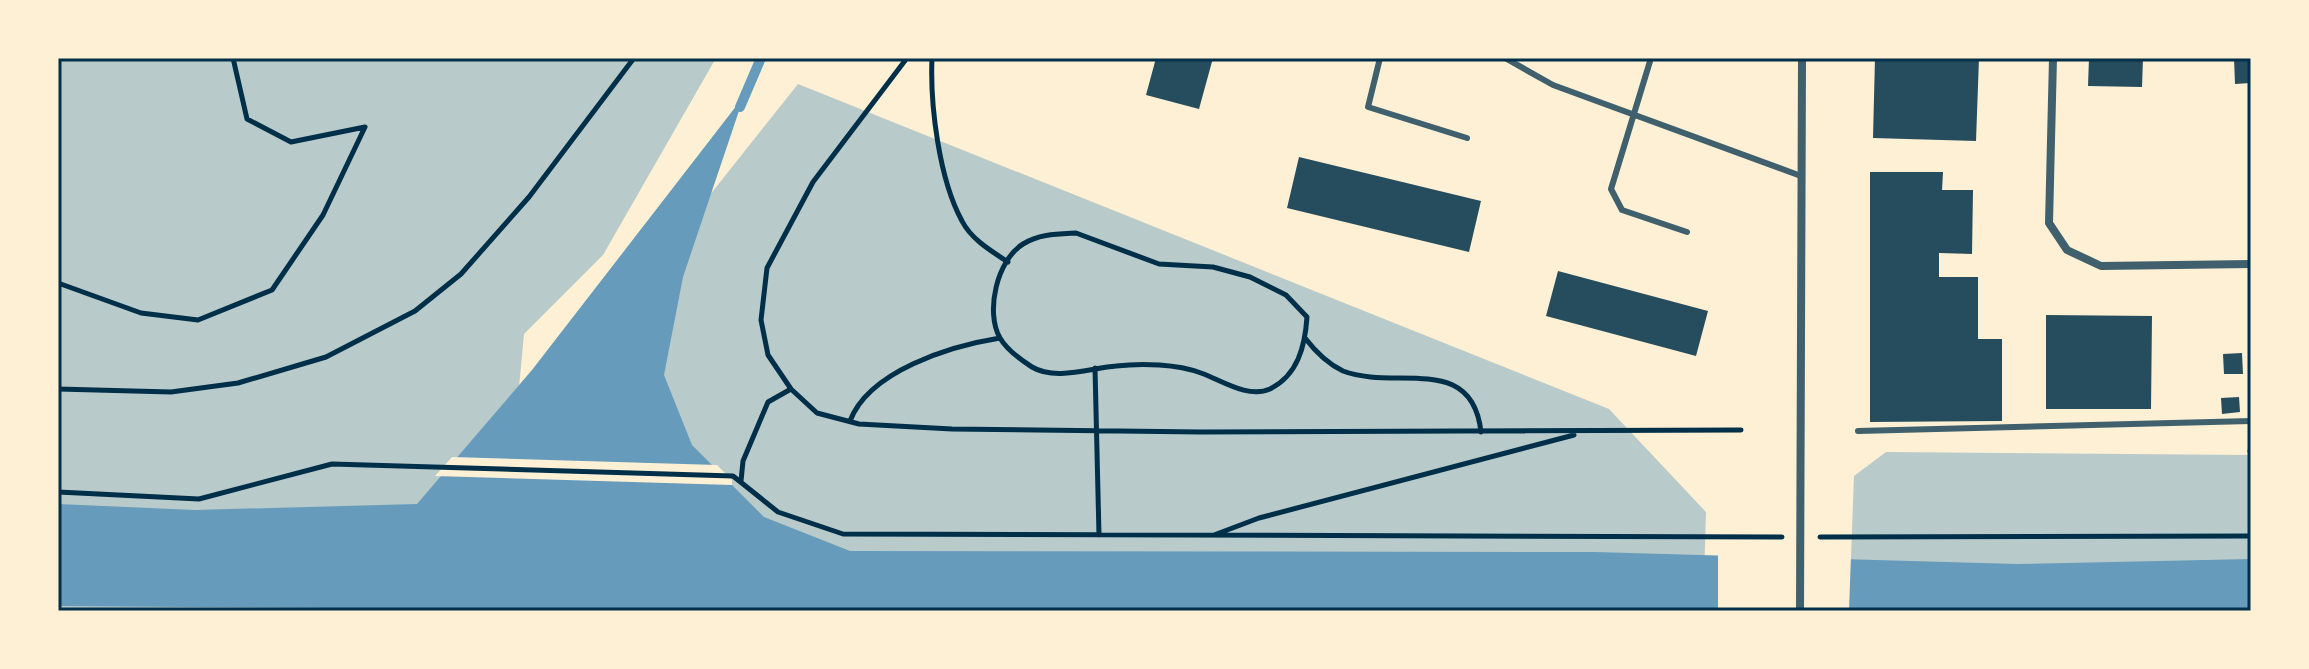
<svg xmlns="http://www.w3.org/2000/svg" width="2309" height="669" viewBox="0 0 2309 669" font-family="Overpass,sans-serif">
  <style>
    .green { fill: #b9caca }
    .water { fill: #669bbc }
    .pier { fill: #fdf0d5 }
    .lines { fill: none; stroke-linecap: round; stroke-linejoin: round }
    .stream { stroke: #669bbc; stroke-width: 10 }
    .building { fill: #264d5e }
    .path { stroke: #003049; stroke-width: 5 }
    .service { stroke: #3f606c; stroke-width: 6 }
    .minor { stroke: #3f606c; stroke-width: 8 }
    .neatline { fill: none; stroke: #003049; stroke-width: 3 }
  </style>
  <rect width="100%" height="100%" fill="#fdf0d5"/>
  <!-- green -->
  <path class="green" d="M58 58H716L603 255 524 334 498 611H58Z
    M798 84 1609 409 1706 512 1703 611H515L543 405Z
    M1886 452 2251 455V611H1849L1854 476Z"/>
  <!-- water -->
  <path class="water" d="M744 96 683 277 664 375 692 445 764 517 850 551 1594 552 2017 564 2251 559V611H748L58 606V504L195 510 417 504 532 370Z"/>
  <!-- pier -->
  <path class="pier" d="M452 457 717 465 732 480V485L435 476Z
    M1718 552 1851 555 1849 611H1718Z"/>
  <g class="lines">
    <!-- stream -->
    <path class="stream" d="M740 107 761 58"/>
  </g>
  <!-- building -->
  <path class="building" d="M1156 58H1213L1199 109 1146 95Z
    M1875 58H1979L1976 141 1873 138Z
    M2089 58H2143L2142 87 2088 86Z
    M2234 58H2251V83L2235 84Z
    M1299 157 1481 201 1469 252 1287 208Z
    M1870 172H1943L1942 190H1973L1972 254 1939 253V277H1978V339H2002V421L1870 422Z
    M1558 271 1708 311 1696 356 1546 316Z
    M2046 315 2152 316 2151 409H2046Z
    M2242 353 2243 374H2224L2223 354Z
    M2239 397 2240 412 2222 414 2221 398Z"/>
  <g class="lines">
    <!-- path -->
    <path class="path" d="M907 58 813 182 767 268 761 320 768 355 791 389 817 413 859 424 952 429 1201 432 1741 430
      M932 58C930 105 939 179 962 221 971 239 991 251 1008 262
      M1076 233 1159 264 1213 267 1250 277 1286 295 1307 317C1305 346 1298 375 1270 389 1248 399 1221 380 1201 373 1177 364 1142 363 1116 366 1091 368 1055 381 1032 367 1021 360 1007 350 1000 338 985 312 997 260 1023 244 1039 234 1057 234 1076 233Z
      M58 283 141 313 198 320 272 290 323 215 365 127 291 142 247 119 233 58
      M1305 338C1315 351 1328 364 1343 371 1395 391 1472 352 1481 432
      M1095 368 1099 535
      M58 389 171 392 238 383 326 357 415 311 461 274 529 197 634 58
      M850 421C869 371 950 346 1000 338
      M2250 451H2251
      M741 481 743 461 768 402 791 389
      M58 492 199 499 332 464 733 476 778 512 843 534 1782 537
      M1214 535 1259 518 1574 435
      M1820 537 2251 536"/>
    <!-- service -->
    <path class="service" d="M1380 58 1368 107 1467 138
      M1505 58 1553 85 1801 176
      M1651 58 1611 189 1622 210 1687 232
      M1858 431 2251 421"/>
    <!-- minor -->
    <path class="minor" d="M2053 58 2049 223 2067 250 2101 266 2251 264
      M1800 611 1802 58"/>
  </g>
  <!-- border -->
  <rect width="2309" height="669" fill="none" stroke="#fdf0d5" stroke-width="120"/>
  <rect x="60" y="60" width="2189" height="549" class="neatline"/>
</svg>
